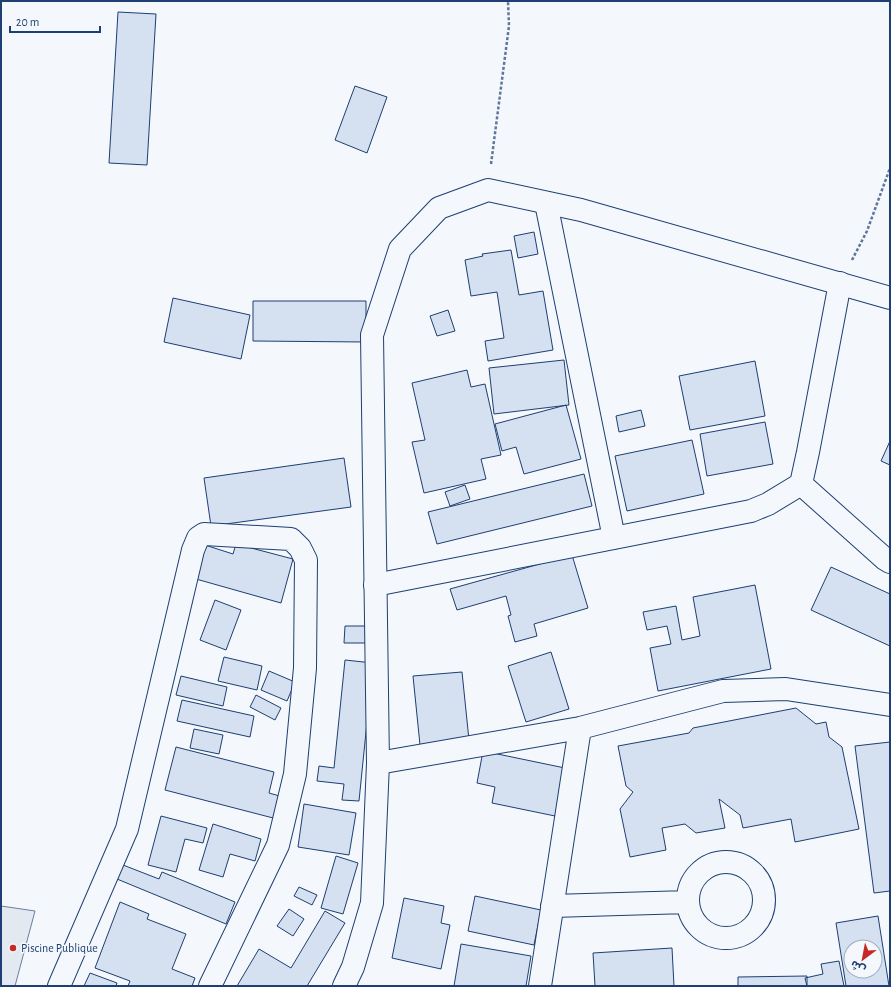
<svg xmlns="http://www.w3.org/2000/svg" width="891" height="987" viewBox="0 0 891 987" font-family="'Alegreya Sans','Noto Sans Arabic',sans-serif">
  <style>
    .green { fill: #e3e9f0; stroke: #687fa3 }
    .building { fill: #d5e0f0; stroke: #1d3f73; fill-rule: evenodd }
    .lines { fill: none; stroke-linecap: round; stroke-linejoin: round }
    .minor-casing { stroke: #1d3f73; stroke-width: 24 }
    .secondary-casing { stroke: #1d3f73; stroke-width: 24 }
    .path { stroke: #5e769c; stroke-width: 2.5; stroke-dasharray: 3 2; stroke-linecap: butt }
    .minor { stroke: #f4f7fb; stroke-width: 22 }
    .secondary { stroke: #f4f7fb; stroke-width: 22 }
    .poi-dot { fill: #c62828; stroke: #f4f7fb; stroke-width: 1.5 }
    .labels { text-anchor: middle; stroke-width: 3; stroke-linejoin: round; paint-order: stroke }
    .poi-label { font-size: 12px; fill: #1d3f73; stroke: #f4f7fb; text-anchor: start }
  </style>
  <rect width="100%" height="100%" fill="#f4f7fb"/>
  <!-- green -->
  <path class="green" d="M1 906 35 911 15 986H1Z"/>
  <!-- building -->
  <path class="building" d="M118 12 156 14 147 165 109 163Z
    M355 86 387 97 367 153 335 140Z
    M534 232 538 254 518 258 514 236Z
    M511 250 519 295 543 291 553 350 488 361 485 341 504 338 497 292 471 296 465 260 483 256 482 254Z
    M173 298 250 315 241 359 164 342Z
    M253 301H366V342L253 341Z
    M448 310 455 331 437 336 430 316Z
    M564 360 569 405 494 414 489 368Z
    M755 361 765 416 690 430 679 376Z
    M467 370 471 387 485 384 501 455 481 459 486 479 424 493 412 442 425 440 412 383Z
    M566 405 581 459 524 474 516 447 502 451 495 424Z
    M641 410 645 426 619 432 616 416Z
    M765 422 773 464 707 476 700 434Z
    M692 440 704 494 627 511 615 456Z
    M890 441V465L881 461Z
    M344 458 351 507 211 526 204 478Z
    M584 474 592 506 437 544 428 512Z
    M465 485 470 499 450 506 445 492Z
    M236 544 293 559 281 603 196 579 205 545 233 554Z
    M572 555 588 608 534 624 537 636 515 642 508 616 511 615 506 596 457 610 450 589Z
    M831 567 890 594V646L811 610Z
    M755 585 771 669 658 691 650 648 671 644 667 626 647 630 643 612 676 606 682 640 700 636 693 597Z
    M215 600 241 610 226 650 200 640Z
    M345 626H367L366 643H344Z
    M551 652 569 709 526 722 508 666Z
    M224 657 262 666 257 690 218 681Z
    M345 660 373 663 359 801 342 800 344 784 317 781 319 766 334 768Z
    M269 671 295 682 287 701 261 690Z
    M462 672 469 740 420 745 413 676Z
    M181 676 227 687 223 706 176 695Z
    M256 695 281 708 275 720 250 707Z
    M182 700 254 716 250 737 177 721Z
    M796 708 816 724 826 722 829 737 842 747 859 829 795 842 791 819 743 828 740 815 719 799 725 828 696 833 685 824 662 828 666 850 630 857 620 809 633 792 626 786 618 746 689 733 693 728Z
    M194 729 223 735 219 754 190 748Z
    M890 742V891L874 893 855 746Z
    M176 747 274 772 269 793 283 797 277 819 165 790Z
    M483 751 565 768 555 816 492 803 495 787 477 783Z
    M304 804 356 813 349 855 298 847Z
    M161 816 207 828 203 843 185 839 176 872 148 865Z
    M213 824 261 839 255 861 230 854 223 877 199 870Z
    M336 856 358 863 343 914 321 908Z
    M123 865 159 879 162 872 235 902 226 924 117 879Z
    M299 887 317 895 312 905 294 896Z
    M475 896 541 910 534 945 468 931Z
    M404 898 444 906 441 923 450 925 441 969 392 958Z
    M120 902 149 914 147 919 186 934 172 969 195 978 192 986H128L130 981 95 968Z
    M289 909 304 919 293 936 277 926Z
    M325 911 345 923 307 986H237L259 949 291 968Z
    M878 916 889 986H846L836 923ZM851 947H875V971H851Z
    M461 944 531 956 526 986H454Z
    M672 948 674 986H595L593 953Z
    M839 961 844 986H807L805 978 823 974 821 964Z
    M90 973 117 983 116 986H84Z
    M807 976V986H738V977Z"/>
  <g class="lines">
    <!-- minor casing -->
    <g class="minor-casing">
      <path id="minor" d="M546 203 614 538
        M801 484 885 559 890 562
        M375 585 751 511 768 504 801 484 808 452 840 283
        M378 763 580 728 723 691 786 689 890 705
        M688 900a38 38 0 1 1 76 0a38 38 0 1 1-76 0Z
        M552 906 688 902
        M59 986 127 829 193 550 198 538 204 534 291 539 300 548 306 560 305 668 295 774 278 845 210 986
        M540 986 580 728"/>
    </g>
    <!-- secondary casing -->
    <g class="secondary-casing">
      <path id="secondary" d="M344 986 353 967 372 903 378 763 372 335 400 249 439 208 488 190 581 210 890 298"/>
    </g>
    <!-- path -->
    <path class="path" d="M491 164 509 26 508 1
      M852 260 867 231 890 168"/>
    <!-- minor -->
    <use href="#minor" class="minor"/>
    <!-- secondary -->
    <use href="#secondary" class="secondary"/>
  </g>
  <!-- markers -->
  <circle class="poi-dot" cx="13" cy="948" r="4"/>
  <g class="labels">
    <!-- poi labels -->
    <g class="poi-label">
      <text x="21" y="952">Piscine Publique</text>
    </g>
  </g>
  <!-- border -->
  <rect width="891" height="987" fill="none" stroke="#1d3f73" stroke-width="4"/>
  <!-- north arrow -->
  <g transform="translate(863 959) rotate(212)"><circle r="19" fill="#f4f7fb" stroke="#9eadc5"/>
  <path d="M0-3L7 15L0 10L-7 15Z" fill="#c62828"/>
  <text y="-6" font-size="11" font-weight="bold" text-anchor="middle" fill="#1d3f73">ش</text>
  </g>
  <!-- scale -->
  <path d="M10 26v6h90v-6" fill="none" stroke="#1d3f73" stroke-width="2"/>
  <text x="16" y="26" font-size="12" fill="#1d3f73" stroke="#f4f7fb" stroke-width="3" paint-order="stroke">20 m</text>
</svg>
